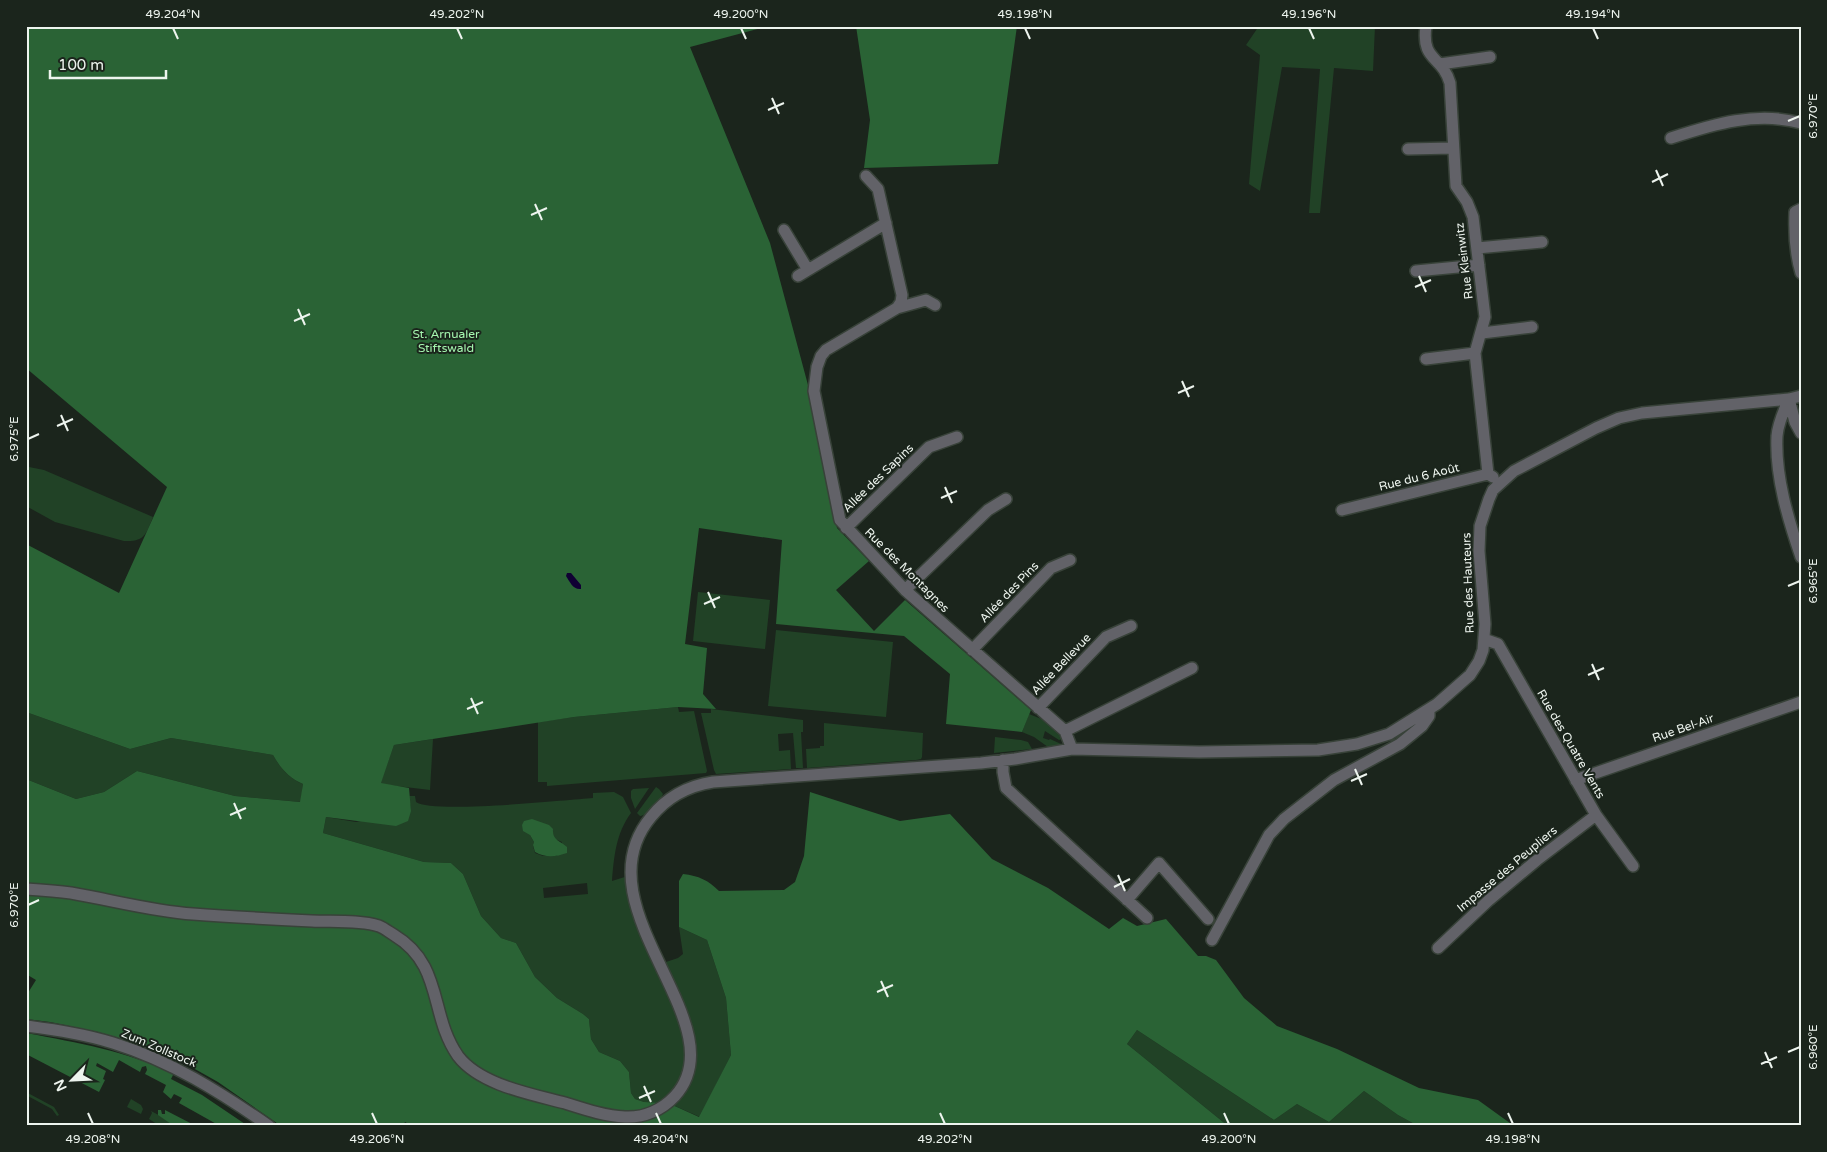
<svg xmlns="http://www.w3.org/2000/svg" width="1827" height="1152" viewBox="0 0 1827 1152" font-family="'Varela Round',sans-serif">
  <style>
    .green { fill: #214226; fill-rule: evenodd }
    .forest { fill: #2a6335 }
    .water { fill: #100033 }
    .lines { fill: none; stroke-linecap: round; stroke-linejoin: round }
    .minor-casing { stroke: #384239; stroke-width: 14 }
    .minor { stroke: #626268; stroke-width: 11 }
    .ticks { fill: none; stroke: #edf4ee; stroke-width: 2 }
    .labels { text-anchor: middle; stroke-width: 4; stroke-linejoin: round; paint-order: stroke }
    .street-label { font-size: 12px; fill: #edf4ee; stroke: #1b251c }
    .park-label { font-size: 12px; fill: #a5f6af; stroke: #1b251c }
    .neatline { fill: none; stroke: #edf4ee; stroke-width: 2 }
    .ticks-label { font-size: 12px; text-anchor: middle; fill: #edf4ee }
  </style>
  <rect width="100%" height="100%" fill="#1b251c"/>
  <!-- green -->
  <path class="green" d="M1259 26H1375L1373 71 1334 68 1320 213H1309L1320 69 1282 67 1260 191 1249 184 1260 55 1246 45Z
    M29 467 44 470 153 517C146 534 145 542 124 541L55 522 26 506V469Z
    M698 592 770 600 765 649 693 641Z
    M776 630 893 642 886 717 768 706Z
    M678 707 679 712 694 711 707 771 706 773 547 786V782H538V722L574 717Z
    M711 709 803 720V732H801L803 768H796L793 733 778 734 779 751 790 750 791 769 716 774 714 770 701 713H711Z
    M26 712 130 749 171 738 273 755C280 768 290 779 303 784L301 802 235 796 137 771 104 792 76 799 26 779Z
    M1029 714 1044 720 1065 738 1059 740 1045 731 1043 738 1049 740 1050 739 1061 744 1060 746 1048 747 1034 737 1022 732Z
    M824 723 923 733 922 757 921 759 916 760 807 768 806 749 820 748V746H824Z
    M995 737 1021 740 1028 742 1032 749 994 753Z
    M433 739 430 790 380 784 394 745Z
    M656 787 659 789 663 794C660 802 649 815 640 816L637 813Z
    M649 788 635 809 631 798V791L633 789Z
    M614 792 623 797 631 813C616 833 614 857 612 881L631 875 660 964 678 958 683 954 679 927 707 940 726 998 731 1055 700 1117 668 1103 644 1102 635 1099 631 1093 629 1072 620 1061 599 1052 591 1039 589 1019 583 1014 557 998 535 977 516 943 501 938 481 916 463 874 451 863 424 862 323 833 326 817 356 822 411 811 409 796H415L416 802C432 814 565 800 593 798V793ZM530 835H553L555 839 562 842 557 856H543L535 853 533 846 534 842ZM587 883 588 894 544 898 543 888Z
    M1137 1030 1274 1120 1297 1104 1329 1122 1364 1091 1398 1115 1418 1126H1228L1127 1044Z
    M26 1092 54 1107 59 1115 57 1116 52 1109 26 1095Z
    M131 1099 141 1105 143 1109 141 1114 127 1107Z
    M151 1111 170 1121 174 1126H160L149 1119 152 1113Z"/>
  <!-- forest -->
  <path class="forest" d="M26 26H769L690 47 770 243 812 400 837 528 869 561 836 590 874 631 905 600 1031 710 1022 732 946 724 950 674 904 636 776 624 782 540 699 528 685 644 707 648 703 694 716 709 678 707 574 717 394 745 381 783 409 788 411 811 408 821 396 826 326 817 323 833 424 862 451 863 463 874 481 916 501 938 516 943 535 977 557 998 583 1014 589 1019 591 1039 599 1052 620 1061 629 1072 631 1093 635 1099 644 1102 668 1103 699 1117 731 1055 726 998 707 940 679 927V881L683 874C699 876 708 880 719 891L784 890 795 882 804 856 810 792 900 821 950 814 992 859 1048 888 1109 929 1123 918 1137 926 1166 919 1198 956H1206L1216 960 1244 998 1277 1026 1337 1049 1419 1088 1478 1100 1514 1126H1418L1398 1115 1364 1091 1329 1122 1297 1104 1274 1120 1137 1030 1127 1044 1228 1126H412L405 1122 403 1126H281L218 1082 186 1064 147 1046 98 1032 50 1022 26 1019V996L36 980 26 974V779L76 799 104 792 137 771 235 796 300 802 303 784C289 778 281 769 273 755L171 738 130 749 26 712V544L119 593 167 487 26 368Z
    M856 26H1017L998 164 864 168 870 120Z
    M532 819 549 825 553 829C552 840 560 841 567 847V853C555 857 546 858 535 852L533 845 534 842 530 835 523 831 522 825 524 821Z
    M26 1033C80 1043 124 1051 174 1073L171 1079 202 1095 248 1126H220L179 1103 182 1098 174 1094 171 1099 163 1092 166 1085 145 1074 147 1070 146 1066 142 1067 140 1072 119 1060 113 1072 97 1063 96 1066 106 1071 103 1079 105 1080 99 1092 26 1054Z
    M158 1110H161L162 1114H165V1110L196 1126H174L158 1115Z"/>
  <!-- water -->
  <path class="water" d="M567 573H571L581 585V589C573 590 570 582 566 576Z"/>
  <g class="lines">
    <!-- minor casing -->
    <g class="minor-casing">
      <path id="minor" d="M1426 26C1421 62 1442 55 1450 83L1456 186 1467 202 1473 217 1485 317 1475 353 1488 474
        M1440 64 1490 57
        M1671 138C1714 124 1757 111 1801 123
        M1408 149 1453 148
        M866 176 878 189 902 295 901 302 897 308 826 350 821 356 817 367 814 391 840 520 905 590 1065 731 1072 749
        M1801 209 1795 212C1794 234 1795 253 1801 273
        M784 230 808 270
        M1477 248 1542 242
        M1416 271 1479 265
        M798 276 886 223
        M897 308 926 300 935 305
        M1482 333 1532 327
        M1426 359 1475 353
        M1789 399C1784 410 1778 423 1777 436 1775 476 1788 519 1801 557
        M1789 399 1795 422 1801 433
        M1342 510 1488 474 1493 477
        M846 528 929 447 957 437
        M905 590 988 510 1006 499
        M1484 639 1498 644 1596 815 1633 866
        M972 650 1051 568 1070 560
        M1038 708 1106 637 1131 626
        M1065 731 1192 668
        M1003 760V772L1006 788 1147 918
        M1576 781 1581 778 1801 702
        M26 889C41 890 56 891 71 893 112 900 152 911 193 914 233 917 272 919 312 921 332 922 359 920 379 926 384 928 389 932 394 935 444 965 429 1015 458 1056 480 1085 531 1094 565 1103 584 1109 604 1116 625 1117 644 1118 662 1110 675 1096 740 1024 576 907 651 817 667 797 687 786 713 782L981 763 1015 759 1072 749 1199 752 1318 750 1357 744 1389 734 1437 704 1470 675 1479 661 1483 650 1485 624 1479 551 1480 526 1489 499 1493 490 1514 471 1596 428 1619 418 1642 413 1789 399 1801 396
        M1127 900 1159 863 1208 919
        M1212 940 1269 835 1284 819 1334 780 1400 744 1422 726 1429 716V709
        M1438 948 1489 900 1537 860 1596 815
        M26 1026C55 1030 85 1034 113 1043 171 1061 220 1092 269 1126"/>
    </g>
    <!-- minor -->
    <use href="#minor" class="minor"/>
  </g>
  <!-- ticks -->
  <path class="ticks" d="M173 28 178 39M457 28 462 39M741 28 746 39M1025 28 1030 39M1309 28 1314 39M1593 28 1598 39M772 98 779 114M768 110 784 103M1788 121 1800 116M1656 170 1663 186M1652 182 1668 174M535 204 542 220M531 215 547 208M1419 276 1426 292M1415 287 1431 280M298 309 305 325M294 321 310 314M1182 381 1189 397M1178 393 1194 386M61 415 68 431M57 426 73 419M28 439 39 434M945 487 952 503M941 498 957 491M1788 586 1800 581M708 592 715 608M704 604 720 597M1592 664 1599 680M1588 675 1604 668M471 698 478 714M467 709 483 702M1355 769 1362 785M1351 781 1367 774M234 803 241 819M230 815 246 808M1118 875 1125 891M1114 887 1130 879M28 905 39 900M881 981 888 997M877 992 893 985M1765 1052 1772 1068M1788 1052 1800 1047M1761 1064 1777 1057M644 1086 651 1102M639 1098 655 1091M88 1113 93 1124M372 1113 377 1124M656 1113 661 1124M940 1113 945 1124M1224 1113 1229 1124M1508 1113 1513 1124"/>
  <g class="labels">
    <!-- street labels -->
    <g class="street-label">
      <text transform="translate(1464 261) rotate(-97)" y="4">Rue Kleinwitz</text>
      <text transform="translate(1419 477) rotate(-14)" y="4">Rue du 6 Août</text>
      <text transform="translate(878 478) rotate(-44)" y="4">Allée des Sapins</text>
      <text transform="translate(907 570) rotate(45)" y="4">Rue des Montagnes</text>
      <text transform="translate(1468 583) rotate(-92)" y="4">Rue des Hauteurs</text>
      <text transform="translate(1009 592) rotate(-46)" y="4">Allée des Pins</text>
      <text transform="translate(1061 664) rotate(-46)" y="4">Allée Bellevue</text>
      <text transform="translate(1683 728) rotate(-19)" y="4">Rue Bel-Air</text>
      <text transform="translate(1571 744) rotate(60)" y="4">Rue des Quatre Vents</text>
      <text transform="translate(1507 869) rotate(-40)" y="4">Impasse des Peupliers</text>
      <text transform="translate(159 1048) rotate(23)" y="4">Zum Zollstock</text>
    </g>
    <!-- park labels -->
    <g class="park-label">
      <text x="446" y="338">St. Arnualer<tspan x="446" dy="14">Stiftswald</tspan></text>
    </g>
  </g>
  <!-- border -->
  <rect width="1827" height="1152" fill="none" stroke="#1b251c" stroke-width="55"/>
  <!-- north arrow -->
  <g transform="translate(72 1080) rotate(246)" stroke="#1b251c" stroke-width="4" paint-order="stroke">
  <path d="M0-4L9 19L0 12L-9 19Z" fill="#edf4ee"/>
  <text y="-8" font-size="14" font-weight="bold" text-anchor="middle" fill="#edf4ee">N</text>
  </g>
  <!-- scale -->
  <path d="M50 70v8h116v-8" fill="none" stroke="#edf4ee" stroke-width="2.5"/>
  <text x="58" y="70" font-size="15" fill="#edf4ee" stroke="#1b251c" stroke-width="4" paint-order="stroke">100 m</text>
  <rect x="28" y="28" width="1772" height="1096" class="neatline"/>
  <g class="ticks-label">
    <text x="173" y="18">49.204°N</text>
    <text x="457" y="18">49.202°N</text>
    <text x="741" y="18">49.200°N</text>
    <text x="1025" y="18">49.198°N</text>
    <text x="1309" y="18">49.196°N</text>
    <text x="1593" y="18">49.194°N</text>
    <text transform="translate(1813 116) rotate(-90)" y="4">6.970°E</text>
    <text transform="translate(14 439) rotate(-90)" y="4">6.975°E</text>
    <text transform="translate(1813 581) rotate(-90)" y="4">6.965°E</text>
    <text transform="translate(14 905) rotate(-90)" y="4">6.970°E</text>
    <text transform="translate(1813 1047) rotate(-90)" y="4">6.960°E</text>
    <text x="93" y="1143">49.208°N</text>
    <text x="377" y="1143">49.206°N</text>
    <text x="661" y="1143">49.204°N</text>
    <text x="945" y="1143">49.202°N</text>
    <text x="1229" y="1143">49.200°N</text>
    <text x="1513" y="1143">49.198°N</text>
  </g>
</svg>
